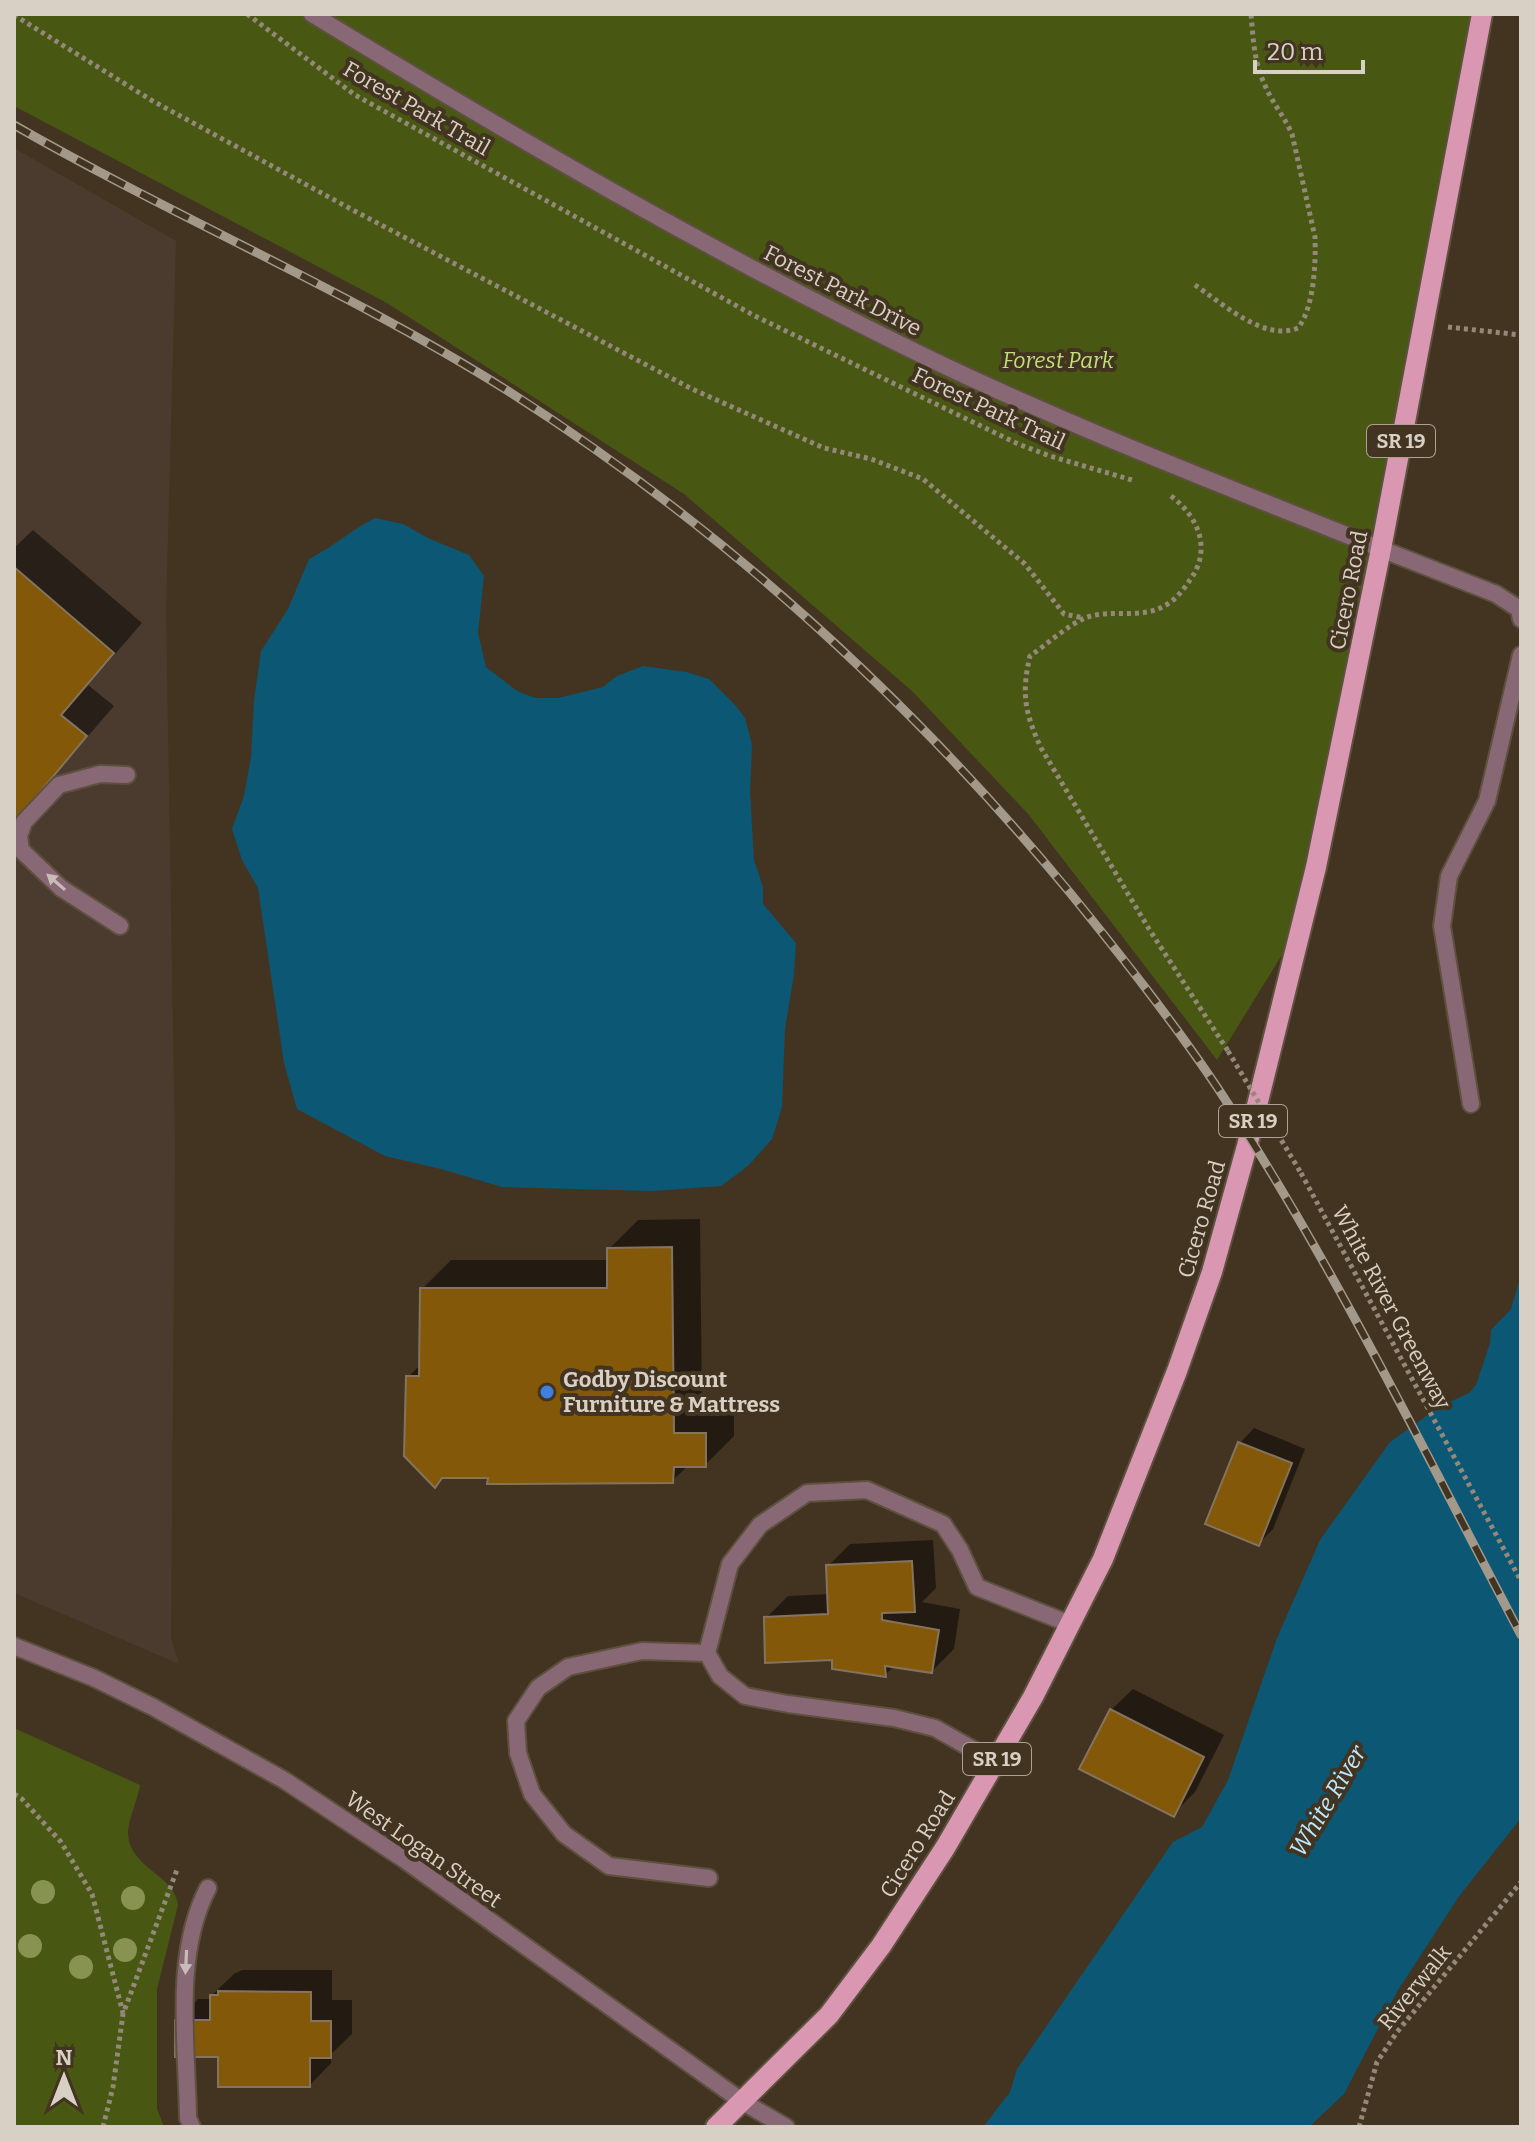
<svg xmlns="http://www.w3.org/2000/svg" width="1535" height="2141" viewBox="0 0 1535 2141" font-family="Bitter,serif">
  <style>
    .commercial { fill: #4a3b2e }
    .green { fill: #485813 }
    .water { fill: #0c5774 }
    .shadow { fill: #0007 }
    .building { fill: #845809; stroke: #84745f; stroke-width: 2 }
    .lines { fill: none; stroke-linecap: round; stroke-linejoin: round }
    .service-casing { stroke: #5d503f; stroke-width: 20 }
    .minor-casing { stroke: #5d503f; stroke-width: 20 }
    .tertiary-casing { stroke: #5d503f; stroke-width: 20 }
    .primary-casing { stroke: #5d503f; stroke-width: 24 }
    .path { stroke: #94887a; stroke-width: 5; stroke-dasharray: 4 4; stroke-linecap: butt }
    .service { stroke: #896875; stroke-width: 16 }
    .minor { stroke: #896875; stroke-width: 16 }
    .tertiary { stroke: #896875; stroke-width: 16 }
    .primary { stroke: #d997b1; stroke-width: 20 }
    .rail-casing { stroke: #a3998b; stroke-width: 9 }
    .rail { stroke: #423421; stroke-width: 6; stroke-dasharray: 18; stroke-linecap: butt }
    .path-bridge { stroke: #94887a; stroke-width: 5; stroke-dasharray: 4 4; stroke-linecap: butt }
    .tree { fill: #889251 }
    .oneway { fill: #c9bbb5 }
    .shop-dot { fill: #3f7fe0; stroke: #423421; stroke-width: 3 }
    .labels { text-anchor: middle; stroke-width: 8; stroke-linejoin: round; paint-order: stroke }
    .shield { fill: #423421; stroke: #aca194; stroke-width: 2 }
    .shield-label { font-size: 20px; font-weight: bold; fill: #d9d0c5 }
    .street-label { font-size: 22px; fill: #d9d0c5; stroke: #423421 }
    .park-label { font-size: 22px; font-style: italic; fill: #c2de79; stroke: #423421 }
    .poi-label { font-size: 22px; font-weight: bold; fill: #d9d0c5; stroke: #423421; text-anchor: start }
    .water-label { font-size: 24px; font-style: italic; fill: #bee8fe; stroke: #423421 }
  </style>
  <rect width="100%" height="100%" fill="#423421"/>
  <!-- commercial -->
  <path class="commercial" d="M14 148 176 241 166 610 175 1148 171 1638 179 1664 14 1593Z"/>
  <!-- green -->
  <path class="green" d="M14 14H1475L1303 921 1217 1060 1029 815 912 691 684 494 387 303 14 106Z
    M14 1728 140 1785C138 1799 127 1822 128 1835 131 1869 175 1875 178 1905L157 1989V2109L164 2127H14Z"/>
  <!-- water -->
  <path class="water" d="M375 518 403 524 430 539 469 555 484 576 478 633 486 667 517 691 535 698H558L603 687 617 676 643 666 686 672 709 679 735 705 745 718 752 745 750 792 754 860 763 887V904L796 943 794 974 785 1029 782 1107 772 1139 748 1166 721 1186 653 1191 502 1187 441 1169 385 1156 297 1109 284 1063 258 888 242 860 232 829 244 796 251 757 254 700 261 651 288 609 309 559C333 547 351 530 375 518Z
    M1521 1275V1818L1460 1895 1398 1990 1344 2094 1309 2127H983L1010 2092 1017 2069 1173 1842 1202 1827 1228 1780 1277 1638 1320 1540 1390 1442 1439 1407 1469 1393 1476 1385 1490 1343 1491 1330 1511 1309Z"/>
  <!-- shadow -->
  <path class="shadow" d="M33 530 142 623 88 685 114 706 14 822V548Z
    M700 1219 702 1405H734V1436L705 1465H689L672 1481 444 1476 435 1486 408 1377 421 1364 422 1289 451 1260H609V1249L638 1220Z
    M1254 1428 1305 1449 1273 1529 1259 1543 1240 1443Z
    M933 1540 936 1588 922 1602 960 1609 954 1649 932 1671 895 1665 885 1675 833 1658 766 1618 788 1596 829 1594 828 1566 850 1544Z
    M1133 1689 1224 1735 1195 1792 1173 1814 1111 1710Z
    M242 1970H332V2000H352V2034L331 2054V2063L310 2085 177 2021 198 1999H212V1995L234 1974Z"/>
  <!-- building -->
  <path class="building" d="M14 567 114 653 61 715 87 736 14 823Z
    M672 1247 674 1433H706V1467H674L673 1483 487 1484 488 1478H442L435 1488 404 1456 406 1376H419L420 1288H607V1248Z
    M1238 1442 1292 1463 1259 1546 1205 1524Z
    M912 1561 915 1612 882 1613V1620L939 1630 932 1673 885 1666 886 1677 832 1669V1660L765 1663 764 1617 828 1614 826 1565Z
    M1110 1709 1204 1757 1174 1817 1079 1769Z
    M218 1991 311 1992V2021H331V2058H310V2087H218V2057H175V2020H210V1995H218Z"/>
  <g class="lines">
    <!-- service casing -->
    <g class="service-casing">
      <path id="service" d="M1381 549 1496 594 1519 609 1521 619
        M120 926 61 888 21 850 19 836 24 822 59 785 100 774 127 775
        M1471 1104 1442 926 1449 876 1487 801 1521 655
        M707 1653 642 1651 568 1667 538 1688 516 1721 518 1753 532 1794 564 1834 609 1866 709 1878
        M995 1762 935 1728 894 1718 788 1704 745 1696 720 1676 707 1653 730 1564 760 1525 807 1493 867 1490 943 1524 960 1550 977 1587 1070 1624
        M192 2127 188 2118C187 2044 173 1955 208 1888"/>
    </g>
    <!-- minor casing -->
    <g class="minor-casing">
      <path id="minor" d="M312 14C512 136 714 254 924 356 1073 428 1228 487 1381 549"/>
    </g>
    <!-- tertiary casing -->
    <g class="tertiary-casing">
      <path id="tertiary" d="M14 1646 94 1678 153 1707 284 1780 405 1860 743 2102 786 2127"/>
    </g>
    <!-- primary casing -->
    <g class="primary-casing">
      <path id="primary" d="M716 2127 829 2015 881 1946 945 1848 1033 1697 1103 1559 1177 1371 1212 1272 1247 1146 1316 867 1381 549 1482 14"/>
    </g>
    <!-- path -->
    <path class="path" d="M247 14 355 95 755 316 1018 444 1050 456 1132 480
      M14 15 151 100 349 208 692 389 824 448 871 459 923 479 1025 564 1064 614 1084 618
      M1195 285C1222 303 1264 342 1298 328 1314 308 1316 262 1315 237L1292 134C1284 116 1271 101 1264 83 1254 62 1253 37 1251 14
      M1448 327 1521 335
      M1171 496C1199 517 1212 550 1190 580 1183 590 1175 601 1164 606 1140 620 1110 608 1085 618 1068 625 1046 645 1030 656 1021 694 1025 713 1041 748L1149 929 1228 1051
      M1301 1173 1521 1581
      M14 1794 22 1799 61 1842 92 1894 123 2013
      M103 2127 113 2087 123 2014 178 1867
      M1359 2127 1377 2062 1397 2032 1521 1882"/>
    <!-- service -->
    <use href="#service" class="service"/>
    <!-- minor -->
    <use href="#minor" class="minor"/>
    <!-- tertiary -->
    <use href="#tertiary" class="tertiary"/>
    <!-- primary -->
    <use href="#primary" class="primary"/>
    <!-- rail casing -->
    <g class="rail-casing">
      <path id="rail" d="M14 125C176 218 349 291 508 391 722 527 910 699 1071 894 1122 957 1172 1020 1217 1087 1332 1261 1424 1451 1521 1635"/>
    </g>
    <!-- rail -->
    <use href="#rail" class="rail"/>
    <!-- path-bridge -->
    <path class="path-bridge" d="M1228 1051 1301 1173"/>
  </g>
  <!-- trees -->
  <g class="tree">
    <circle cx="43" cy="1892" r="12"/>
    <circle cx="133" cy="1898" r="12"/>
    <circle cx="30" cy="1946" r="12"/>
    <circle cx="125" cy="1950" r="12"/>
    <circle cx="81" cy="1967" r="12"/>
  </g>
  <!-- one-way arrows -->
  <defs><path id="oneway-solid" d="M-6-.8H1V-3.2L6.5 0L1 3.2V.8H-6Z" transform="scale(2)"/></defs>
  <g class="oneway">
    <use href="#oneway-solid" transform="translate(56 882) rotate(-139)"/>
    <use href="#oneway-solid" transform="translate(186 1962) rotate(93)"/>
  </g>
  <!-- markers -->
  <circle class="shop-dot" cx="547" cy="1392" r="8"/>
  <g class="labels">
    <!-- shield labels -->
    <g class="shield">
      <rect x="1367" y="425" width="68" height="32" rx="6"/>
      <rect x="1219" y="1105" width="68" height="32" rx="6"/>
      <rect x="963" y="1743" width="68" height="32" rx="6"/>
    </g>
    <g class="shield-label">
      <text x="1401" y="448">SR 19</text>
      <text x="1253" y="1128">SR 19</text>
      <text x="997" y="1766">SR 19</text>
    </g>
    <!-- street labels -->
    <g class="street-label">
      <text transform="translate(417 108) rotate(30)" y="8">Forest Park Trail</text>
      <text transform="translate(843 290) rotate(27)" y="8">Forest Park Drive</text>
      <text transform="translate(989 408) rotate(25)" y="8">Forest Park Trail</text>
      <text transform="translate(1348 590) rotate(-79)" y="8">Cicero Road</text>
      <text transform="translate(1201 1219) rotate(-74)" y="8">Cicero Road</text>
      <text transform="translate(1392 1307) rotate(62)" y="8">White River Greenway</text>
      <text transform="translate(917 1844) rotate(-58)" y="8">Cicero Road</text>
      <text transform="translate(424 1849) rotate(35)" y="8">West Logan Street</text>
      <text transform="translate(1414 1987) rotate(-51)" y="8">Riverwalk</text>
    </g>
    <!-- park labels -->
    <g class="park-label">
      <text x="1058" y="368">Forest Park</text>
    </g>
    <!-- poi labels -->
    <g class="poi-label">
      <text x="563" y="1387">Godby Discount<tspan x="563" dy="25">Furniture &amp; Mattress</tspan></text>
    </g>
    <!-- water labels -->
    <g class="water-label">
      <text transform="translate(1328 1801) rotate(-59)" y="8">White River</text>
    </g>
  </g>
  <!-- border -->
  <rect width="1535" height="2141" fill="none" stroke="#d9d0c5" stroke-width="32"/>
  <!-- north arrow -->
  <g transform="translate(64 2077)" stroke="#423421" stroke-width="6" paint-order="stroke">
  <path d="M0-6L14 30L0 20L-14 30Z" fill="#d9d0c5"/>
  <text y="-12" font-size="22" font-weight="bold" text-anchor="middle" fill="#d9d0c5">N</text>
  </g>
  <!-- scale -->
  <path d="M1255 60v12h108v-12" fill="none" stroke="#d9d0c5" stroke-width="4"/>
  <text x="1267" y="60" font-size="24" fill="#d9d0c5" stroke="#423421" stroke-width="6" paint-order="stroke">20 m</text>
</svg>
